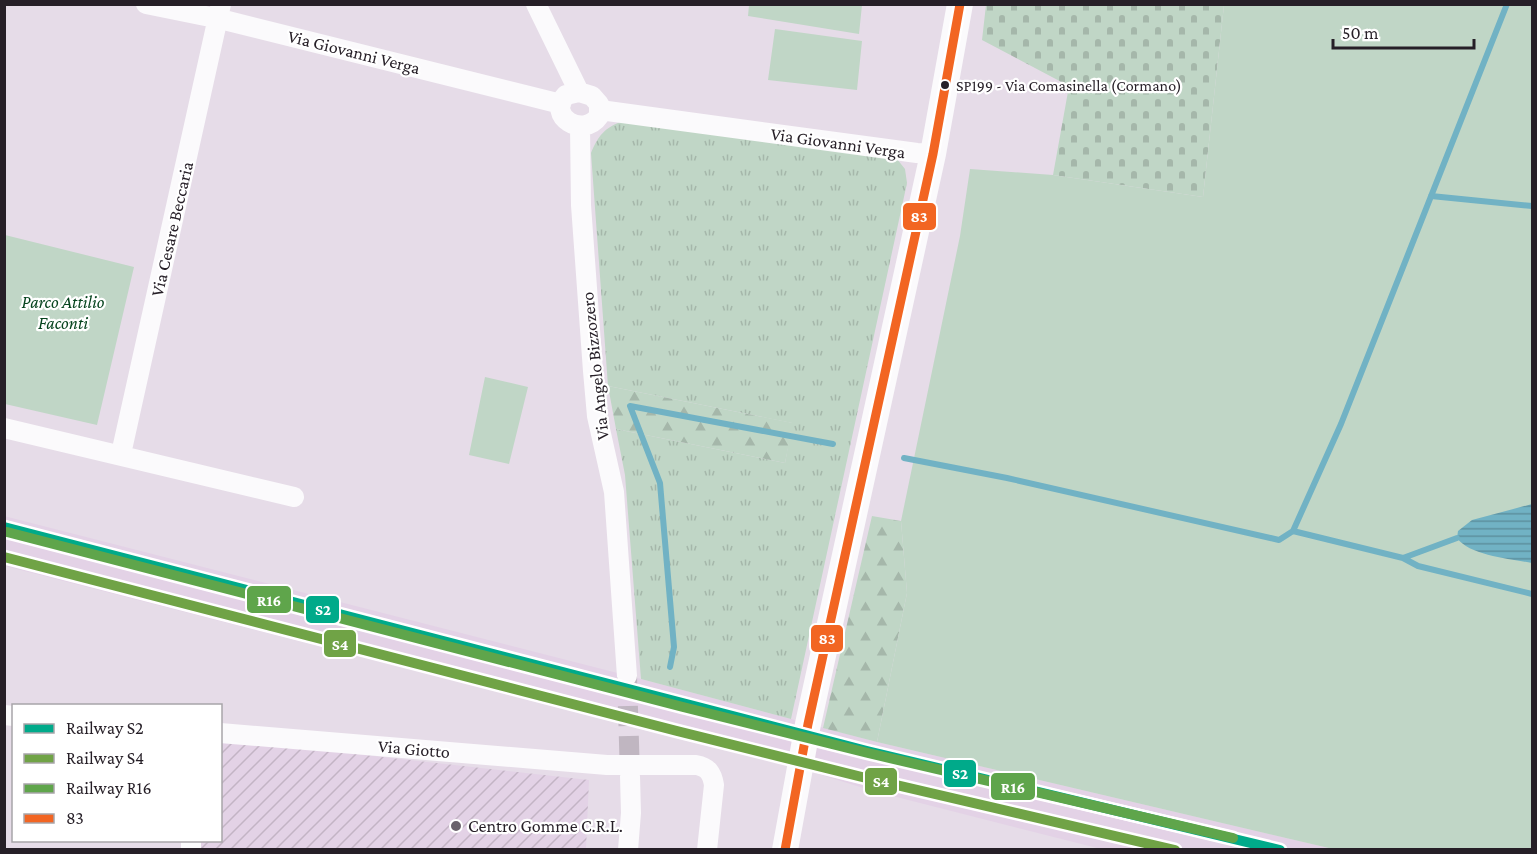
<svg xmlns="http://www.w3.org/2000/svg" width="1537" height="854" viewBox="0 0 1537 854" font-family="'Crimson Pro',serif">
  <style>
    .built { fill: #e3d2e6 }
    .industrial { fill: url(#industrial-furrows) }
    .grass { fill: url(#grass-tufts) }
    .forest { fill: url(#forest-firs) }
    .cemetery { fill: url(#cemetery-stones) }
    .park { fill: #c0d6c6 }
    .water { fill: url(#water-rules) }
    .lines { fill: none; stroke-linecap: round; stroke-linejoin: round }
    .stream { stroke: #71b2c4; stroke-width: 6 }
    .minor-tunnel { stroke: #c0b6c1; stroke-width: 20; stroke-dasharray: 20 10; stroke-linecap: butt }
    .minor { stroke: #fbfafc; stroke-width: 20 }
    .tertiary { stroke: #fbfafc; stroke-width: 26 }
    .bus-1-casing { stroke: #fff; stroke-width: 14 }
    .bus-1 { stroke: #f26522; stroke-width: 9 }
    .rail-1-casing { stroke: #fff; stroke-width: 15 }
    .rail-2-casing { stroke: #fff; stroke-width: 15 }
    .rail-3-casing { stroke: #fff; stroke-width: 15 }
    .rail-1 { stroke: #00aa8a; stroke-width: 10 }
    .rail-2 { stroke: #70a346; stroke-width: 10 }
    .rail-3 { stroke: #5fa54b; stroke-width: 10 }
    .bus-dot { fill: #261f27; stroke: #fff; stroke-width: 2 }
    .poi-dot { fill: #69616b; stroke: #fff; stroke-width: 2 }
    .labels { text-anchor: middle; stroke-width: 4.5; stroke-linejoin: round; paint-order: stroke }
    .bus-label { font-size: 16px; fill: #261f27; stroke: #fff; text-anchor: start }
    .street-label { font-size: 18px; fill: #261f27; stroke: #fff }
    .park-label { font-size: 18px; font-style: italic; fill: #06441e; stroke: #fff }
    .poi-label { font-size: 18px; fill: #261f27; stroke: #fff; text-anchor: start }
    .line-badge { stroke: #fff; stroke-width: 2 }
    .badge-label { font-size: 16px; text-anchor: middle; font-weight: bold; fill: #fff }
  </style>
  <defs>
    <pattern id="industrial-furrows" width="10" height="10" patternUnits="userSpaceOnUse" patternTransform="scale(1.5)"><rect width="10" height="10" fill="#e3d2e6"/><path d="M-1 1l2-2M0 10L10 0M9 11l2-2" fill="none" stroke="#c3b4c5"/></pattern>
    <pattern id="grass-tufts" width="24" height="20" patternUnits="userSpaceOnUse" patternTransform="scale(1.5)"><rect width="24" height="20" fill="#c0d6c6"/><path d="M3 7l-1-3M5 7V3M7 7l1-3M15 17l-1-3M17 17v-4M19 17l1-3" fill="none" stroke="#a5b7aa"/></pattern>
    <pattern id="forest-firs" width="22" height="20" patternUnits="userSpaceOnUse" patternTransform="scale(1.5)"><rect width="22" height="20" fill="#c0d6c6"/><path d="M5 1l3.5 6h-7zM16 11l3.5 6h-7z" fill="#a5b7aa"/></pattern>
    <pattern id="cemetery-stones" width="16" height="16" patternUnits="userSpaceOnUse" patternTransform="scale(1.5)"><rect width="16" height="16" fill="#c0d6c6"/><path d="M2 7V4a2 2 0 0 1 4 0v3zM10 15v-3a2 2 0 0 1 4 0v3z" fill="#a5b7aa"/></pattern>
    <pattern id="water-rules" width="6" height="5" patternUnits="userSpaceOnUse" patternTransform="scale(1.5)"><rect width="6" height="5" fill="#71b2c4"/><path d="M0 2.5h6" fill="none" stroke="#5d909f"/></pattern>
  </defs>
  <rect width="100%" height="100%" fill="#e6dce8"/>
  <!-- built -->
  <path class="built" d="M4 516 641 679 877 742 1333 849H1101L873 791 815 773 5 566Z"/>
  <!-- industrial -->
  <path class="industrial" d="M221 739 589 780 586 849 197 850 198 841 220 840Z"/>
  <!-- grass -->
  <path class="grass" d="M623 121 897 159 905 169 907 183 791 719 641 679 625 475 616 429 785 463 792 423 608 386 591 153C598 136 605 127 623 121Z"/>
  <!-- forest -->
  <path class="forest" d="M608 386 793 423 785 463 616 429Z
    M872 516 901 521 907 593 877 742 823 728Z"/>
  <!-- cemetery -->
  <path class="cemetery" d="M986 5H1224L1203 197 1053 175 1069 86 982 40Z"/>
  <!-- park -->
  <path class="park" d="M749 5H862L859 34 748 16Z
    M1224 5H1532V849H1333L877 742 907 593 901 521 960 236 970 169 1053 175 1203 197Z
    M775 29 862 41 857 90 768 80Z
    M5 235 134 267 97 425 5 404Z
    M485 377 528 387 509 464 469 455Z"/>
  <!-- water -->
  <path class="water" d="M1532 504V563C1512 559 1470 556 1457 538L1458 531 1472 520Z"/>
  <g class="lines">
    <!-- stream -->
    <path class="stream" d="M1431 196 1532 206
      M904 458 1007 478 1279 540 1293 531 1341 424 1507 4
      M1293 531 1403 558 1418 566 1532 594
      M1403 558 1457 538
      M670 667 674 647 660 483 630 406 833 444"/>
    <!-- minor-tunnel -->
    <path class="minor-tunnel" d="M627 676 630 776"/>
    <!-- minor -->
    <path class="minor" d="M146 4 220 19 561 104
      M536 4 579 92
      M579 92 592 96 599 104V116C583 139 546 116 566 95Z
      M600 110 917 153 933 154
      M580 127 581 205 593 371 597 416 614 492 627 676
      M4 428 294 497
      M121 454 221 4
      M4 715 14 716
      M220 733 607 765H696C708 767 712 773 714 785L707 850
      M191 850V840
      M628 850 631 813 630 776"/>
    <!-- tertiary -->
    <path class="tertiary" d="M785 850 808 724 933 154 960 4"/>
    <!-- bus-1 casing -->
    <g class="bus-1-casing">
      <path id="bus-1" d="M785 850 808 724 933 154 960 4"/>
    </g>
    <!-- bus-1 -->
    <use href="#bus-1" class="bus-1"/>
    <!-- rail-1 casing -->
    <g class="rail-1-casing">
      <path id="rail-1" d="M4 527 867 751 1280 850"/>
    </g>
    <!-- rail-2 casing -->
    <g class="rail-2-casing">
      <path id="rail-2" d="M4 557 677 731 862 777 1175 850"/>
    </g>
    <!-- rail-3 casing -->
    <g class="rail-3-casing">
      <path id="rail-3" d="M7 532 683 707 868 753 1233 838"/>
    </g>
    <!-- rail-1 -->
    <use href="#rail-1" class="rail-1"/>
    <!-- rail-2 -->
    <use href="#rail-2" class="rail-2"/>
    <!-- rail-3 -->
    <use href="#rail-3" class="rail-3"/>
  </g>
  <!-- markers -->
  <circle class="bus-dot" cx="945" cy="85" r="5"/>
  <circle class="poi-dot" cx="456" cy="826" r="6"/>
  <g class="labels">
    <!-- bus labels -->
    <g class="bus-label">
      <text x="956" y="91">SP199 - Via Comasinella (Cormano)</text>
    </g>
    <!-- street labels -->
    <g class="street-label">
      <text transform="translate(354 52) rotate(14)" y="6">Via Giovanni Verga</text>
      <text transform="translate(838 143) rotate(8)" y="6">Via Giovanni Verga</text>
      <text transform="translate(172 229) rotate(-77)" y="6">Via Cesare Beccaria</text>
      <text transform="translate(595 366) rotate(-96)" y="6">Via Angelo Bizzozero</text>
      <text transform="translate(414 749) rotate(5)" y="6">Via Giotto</text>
    </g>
    <!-- park labels -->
    <g class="park-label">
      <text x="63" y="308">Parco Attilio<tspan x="63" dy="21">Faconti</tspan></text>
    </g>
    <!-- poi labels -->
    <g class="poi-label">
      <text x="468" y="832">Centro Gomme C.R.L.</text>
    </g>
  </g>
  <g class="line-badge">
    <rect x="902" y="202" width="35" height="29" rx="6" fill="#f26522"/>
    <rect x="246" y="585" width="46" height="29" rx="6" fill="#5fa54b"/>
    <rect x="305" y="595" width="35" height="29" rx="6" fill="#00aa8a"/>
    <rect x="810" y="624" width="34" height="29" rx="6" fill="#f26522"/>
    <rect x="323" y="629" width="34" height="29" rx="6" fill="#70a346"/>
    <rect x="943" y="759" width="34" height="29" rx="6" fill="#00aa8a"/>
    <rect x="864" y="767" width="34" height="29" rx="6" fill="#70a346"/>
    <rect x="990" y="772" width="46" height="29" rx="6" fill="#5fa54b"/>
  </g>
  <g class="badge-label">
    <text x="919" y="222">83</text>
    <text x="269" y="606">R16</text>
    <text x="323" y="615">S2</text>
    <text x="827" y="644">83</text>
    <text x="340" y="650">S4</text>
    <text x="960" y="779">S2</text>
    <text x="881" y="787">S4</text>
    <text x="1013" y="793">R16</text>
  </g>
  <!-- border -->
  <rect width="1537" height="854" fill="none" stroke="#261f27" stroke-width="12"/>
  <!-- legend -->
  <rect x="12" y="704" width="210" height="138" fill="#ffffff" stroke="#a8a5a9" stroke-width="1.5"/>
  <rect x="24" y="724" width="30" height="9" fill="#00aa8a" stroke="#a8a5a9" stroke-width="1.5"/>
  <text x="66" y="734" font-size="18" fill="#261f27">Railway S2</text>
  <rect x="24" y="754" width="30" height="9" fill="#70a346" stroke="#a8a5a9" stroke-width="1.5"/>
  <text x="66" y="764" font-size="18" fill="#261f27">Railway S4</text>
  <rect x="24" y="784" width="30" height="9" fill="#5fa54b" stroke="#a8a5a9" stroke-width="1.5"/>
  <text x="66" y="794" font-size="18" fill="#261f27">Railway R16</text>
  <rect x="24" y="814" width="30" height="9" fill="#f26522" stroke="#a8a5a9" stroke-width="1.5"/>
  <text x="66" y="824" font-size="18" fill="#261f27">83</text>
  <!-- scale -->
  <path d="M1333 39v9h141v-9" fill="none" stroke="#261f27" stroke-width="3"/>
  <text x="1342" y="39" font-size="18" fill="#261f27" stroke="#ffffff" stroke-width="4.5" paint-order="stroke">50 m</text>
</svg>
